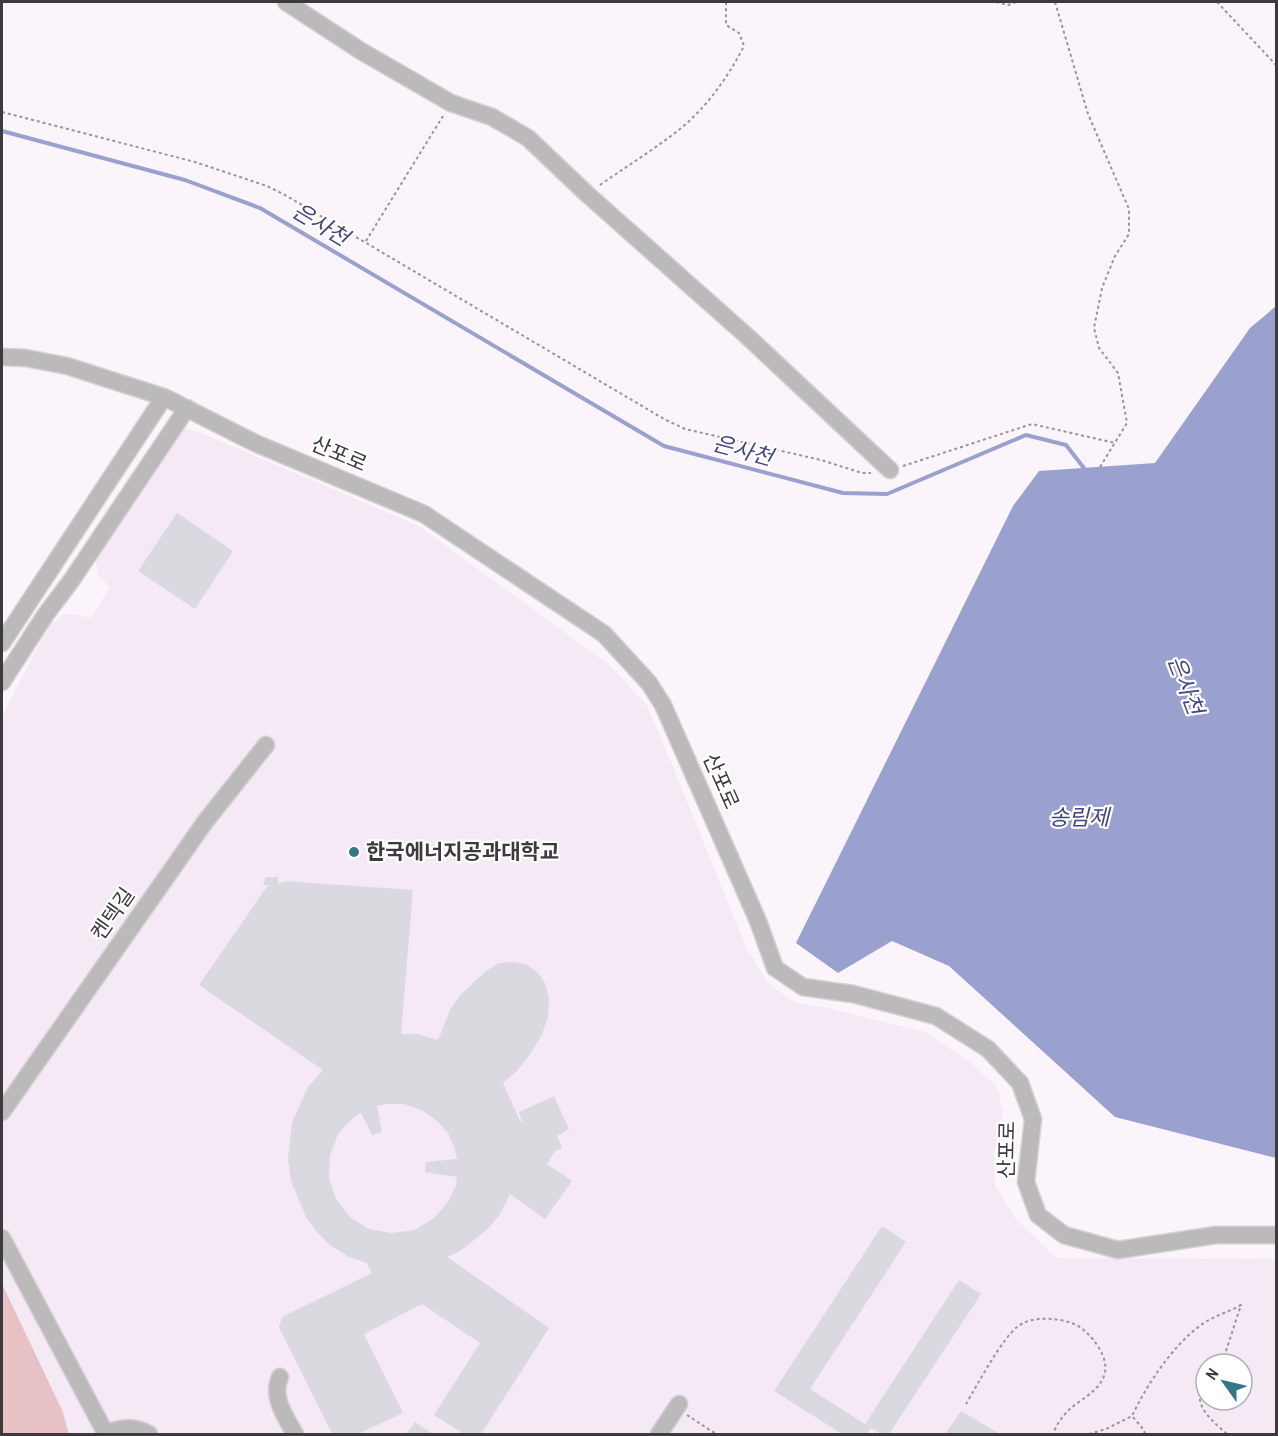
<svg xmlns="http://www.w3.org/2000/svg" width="1278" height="1436" viewBox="0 0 1278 1436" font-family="'Archivo Narrow','Noto Sans KR',sans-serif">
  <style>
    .built { fill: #f5e9f6; fill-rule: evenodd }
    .green { fill: #e8c1c5 }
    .water { fill: #9ba1ce }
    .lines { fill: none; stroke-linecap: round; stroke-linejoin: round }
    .stream { stroke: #9ba1ce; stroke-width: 4 }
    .building { fill: #dbd9e0; fill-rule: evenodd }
    .minor-casing { stroke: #d5d0d5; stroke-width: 19 }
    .path { stroke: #989498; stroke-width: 2; stroke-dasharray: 3 3; stroke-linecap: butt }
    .minor { stroke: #bcb9ba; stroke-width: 16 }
    .poi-dot { fill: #327884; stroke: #fff; stroke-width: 2 }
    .labels { text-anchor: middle; stroke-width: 4.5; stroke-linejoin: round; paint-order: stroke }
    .street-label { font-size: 21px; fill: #3c3a3d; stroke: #fff }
    .poi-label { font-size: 21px; font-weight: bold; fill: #3c3a3d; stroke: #fff; text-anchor: start }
    .water-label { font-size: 22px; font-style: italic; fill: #434681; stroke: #fff }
  </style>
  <rect width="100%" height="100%" fill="#fbf5fb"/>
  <!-- built -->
  <path class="built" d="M184 428 206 435 419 526 607 663 646 704 669 757 746 947 768 983 796 1003 828 1008 926 1032 967 1060 997 1086 1003 1112 994 1152 995 1185 1016 1219 1057 1258 1276 1259V1434H2V717L48 627 63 614 81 615 90 618 110 588 98 575 95 556 101 544ZM1206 1364H1242V1400H1206Z"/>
  <!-- green -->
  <path class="green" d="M2 1284 62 1410 69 1434H2Z"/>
  <!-- water -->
  <path class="water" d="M1276 306V1158L1115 1117 949 966 892 941 838 973 796 943 1013 506 1039 471 1155 463 1250 328Z"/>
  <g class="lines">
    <!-- stream -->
    <path class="stream" d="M2 131 185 180 260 208 664 446 843 493 887 494 1026 435 1066 445 1087 472"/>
  </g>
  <!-- building -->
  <path class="building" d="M177 513 233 551 195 609 138 571Z
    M266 877H278V884L285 881 413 890 401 1034H417L438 1040 450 1010 460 995 486 971 499 963 513 962 526 964 538 973 545 983 549 998 548 1018 542 1034 531 1053 517 1071 503 1083 520 1121H522L519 1112 554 1096 569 1129 557 1136 562 1148 555 1151 547 1164 572 1181 545 1219 510 1194 500 1214 488 1229 460 1251 447 1257 549 1328 481 1434H464L434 1415 480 1343 422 1304 364 1334 403 1413 358 1434H332L279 1327 282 1317 372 1273 367 1263 349 1257 330 1245 317 1232 306 1217 291 1181 288 1159 292 1122 308 1087 323 1070 199 985 268 885H263ZM386 1104H404L421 1110 436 1120 448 1133 455 1150 457 1159 426 1162 425 1172 457 1177 456 1186 448 1202 433 1219 414 1230 391 1233 369 1229 350 1217 336 1199 329 1178 330 1155 338 1134 353 1118 361 1113 372 1135 382 1132 377 1106Z
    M882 1226 906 1242 810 1389 865 1424 959 1280 981 1294 889 1434H881L871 1428 866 1434H842L774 1391Z
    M961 1411 1000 1434H945Z
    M415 1422 433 1434H406Z"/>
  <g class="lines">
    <!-- minor casing -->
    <g class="minor-casing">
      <path id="minor" d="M286 2 361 51 451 103 492 117 528 138 587 194 748 337 890 470
        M2 357 26 358 67 366 164 397 255 443 424 514 604 634 649 683 663 705 758 921 775 968 803 987 853 994 936 1016 988 1049 1020 1083 1033 1119 1026 1182 1038 1215 1064 1235 1118 1250 1216 1235H1276
        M2 643 164 397
        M2 682 46 614 71 581 187 408
        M2 1112 205 822 266 745
        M2 1238 106 1434
        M280 1377C271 1397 285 1416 295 1434
        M105 1434C120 1427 134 1425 149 1434
        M659 1434 679 1404"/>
    </g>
    <!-- path -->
    <path class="path" d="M996 2 1008 5 1016 2
      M1055 2 1088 114 1129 209V234L1115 256 1102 288 1094 328 1099 348 1118 373 1127 423 1100 467
      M1217 2 1276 65
      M2 112 195 162 267 186 285 195 664 419 685 429 821 460 862 473H871
      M600 185C627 166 655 149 680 129 707 107 728 77 744 46L739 33 726 25V2
      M366 241 443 116
      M903 466 1032 424 1115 443
      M1206 1376C1189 1403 1209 1418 1227 1434
      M966 1404C977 1385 1002 1339 1017 1327 1027 1319 1040 1318 1052 1319 1064 1320 1077 1323 1086 1332 1095 1340 1108 1358 1105 1372 1102 1389 1083 1398 1071 1408 1063 1415 1056 1425 1053 1434
      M687 1415 716 1434
      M1089 1434 1106 1429 1132 1416
      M1145 1434 1144 1430 1132 1416C1147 1384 1176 1340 1207 1321 1218 1315 1230 1311 1241 1305L1224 1357 1217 1364"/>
    <!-- minor -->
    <use href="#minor" class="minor"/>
  </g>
  <!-- markers -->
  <circle class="poi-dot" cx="354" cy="852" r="6"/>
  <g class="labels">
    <!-- street labels -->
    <g class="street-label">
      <text transform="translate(339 454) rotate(23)" y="7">산포로</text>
      <text transform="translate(721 781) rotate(66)" y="7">산포로</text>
      <text transform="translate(113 914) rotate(-55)" y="7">켄텍길</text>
      <text transform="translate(1007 1150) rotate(-89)" y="7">산포로</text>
    </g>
    <!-- poi labels -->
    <g class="poi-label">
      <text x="366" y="859">한국에너지공과대학교</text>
    </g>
    <!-- water labels -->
    <g class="water-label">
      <text transform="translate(321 224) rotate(31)" y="8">은사천</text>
      <text transform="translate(743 450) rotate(15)" y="8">은사천</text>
      <text transform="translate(1186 685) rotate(69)" y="8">은사천</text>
      <text x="1079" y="825">송림제</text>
    </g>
  </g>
  <!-- border -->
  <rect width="1278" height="1436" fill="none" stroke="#3c3a3d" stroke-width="6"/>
  <!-- north arrow -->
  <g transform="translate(1224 1382) rotate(304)"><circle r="28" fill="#ffffff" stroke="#b1b0b1" stroke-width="1.5"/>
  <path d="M0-4.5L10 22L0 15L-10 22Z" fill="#327884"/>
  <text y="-9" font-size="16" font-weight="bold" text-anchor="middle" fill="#3c3a3d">N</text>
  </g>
</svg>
